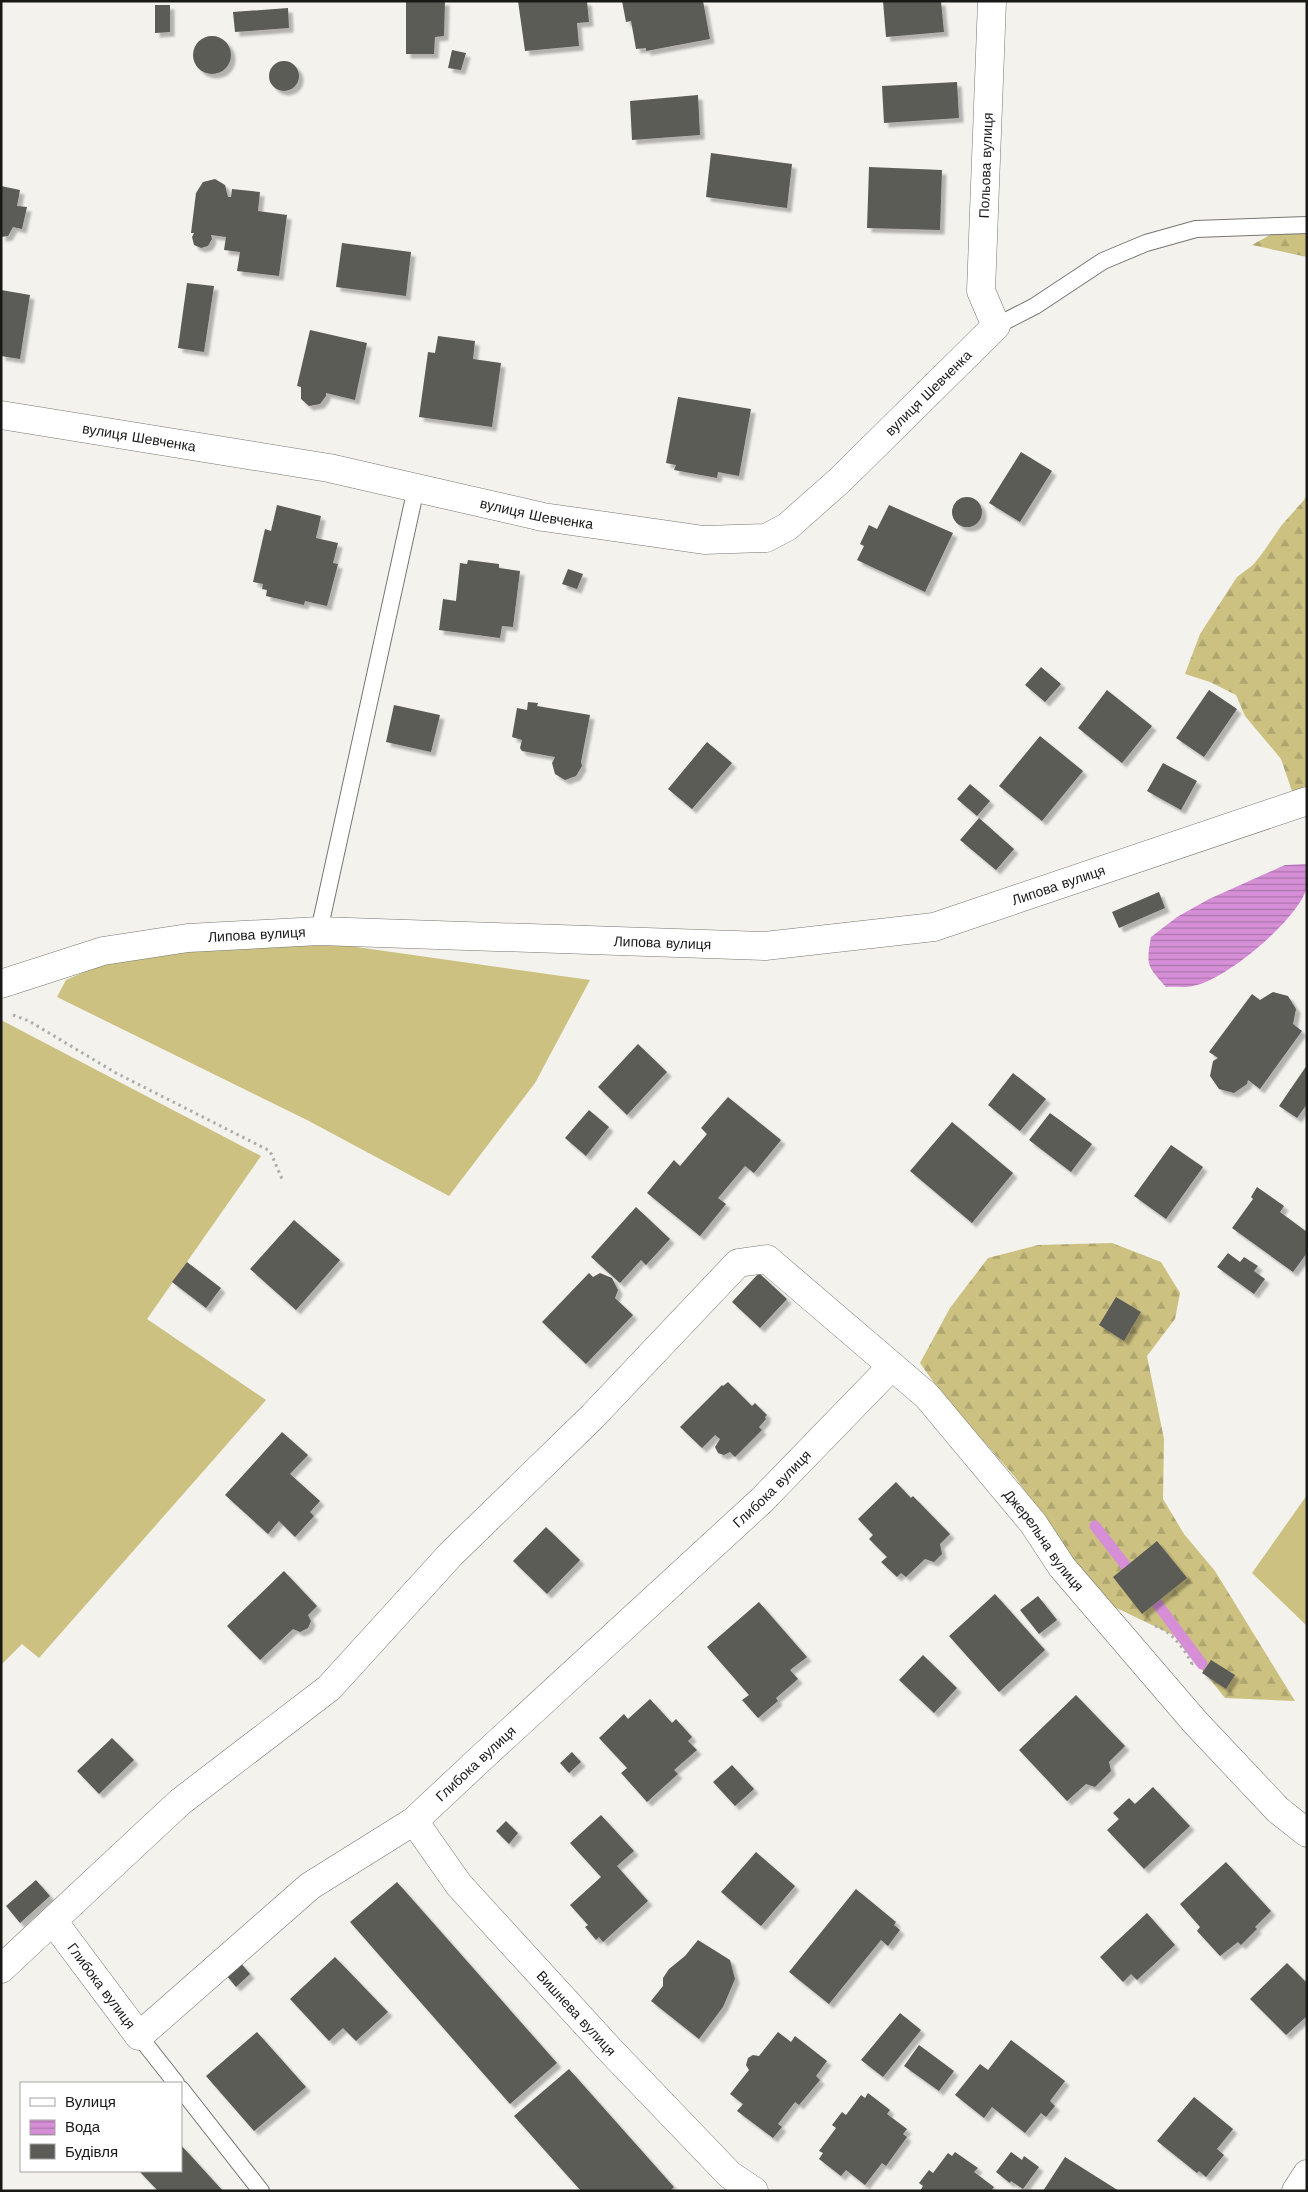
<svg xmlns="http://www.w3.org/2000/svg" width="1308" height="2192" viewBox="0 0 1308 2192" font-family="'Work Sans',sans-serif">
  <style>
    .forest { fill: url(#forest-firs) }
    .garden { fill: #ccc181 }
    .water { fill: url(#water-rules) }
    .lines { fill: none; stroke-linecap: round; stroke-linejoin: round }
    .stream { stroke: #d68fd7; stroke-width: 11 }
    .building { fill: #5c5b57; filter: url(#shadow) }
    .lane-casing { stroke: #767672; stroke-width: 18 }
    .street-casing { stroke: #767672; stroke-width: 29 }
    .path { stroke: #aeada9; stroke-width: 3; stroke-dasharray: 2.5 4; stroke-linecap: butt }
    .lane { stroke: #fff; stroke-width: 16 }
    .street { stroke: #fff; stroke-width: 28 }
    .labels { text-anchor: middle; stroke-width: 5; stroke-linejoin: round; paint-order: stroke }
    .street-label { font-size: 14px; fill: #181817; stroke: #fff }
  </style>
  <defs>
    <pattern id="forest-firs" width="22" height="20" patternUnits="userSpaceOnUse" patternTransform="scale(1.25)"><rect width="22" height="20" fill="#ccc181"/><path d="M5 1l3.5 6h-7zM16 11l3.5 6h-7z" fill="#aea56f"/></pattern>
    <pattern id="water-rules" width="6" height="5" patternUnits="userSpaceOnUse" patternTransform="scale(1.25)"><rect width="6" height="5" fill="#d68fd7"/><path d="M0 2.5h6" fill="none" stroke="#ad74ad"/></pattern>
    <filter id="shadow"><feDropShadow dx="4.5" dy="4.5" stdDeviation="1" flood-color="#0004"/></filter>
  </defs>
  <rect width="100%" height="100%" fill="#f3f2ed"/>
  <!-- forest -->
  <path class="forest" d="M1307 232V257L1252 245 1270 235Z
    M1307 494V808L1292 791 1281 759 1245 716 1236 695 1210 682 1185 674 1200 634 1237 577 1253 565 1264 551 1281 526 1304 500Z
    M1112 1243 1161 1262 1180 1293 1175 1319 1147 1356 1164 1439 1163 1499 1184 1534 1215 1571 1295 1701 1225 1698 1175 1636 1104 1602 1015 1477 942 1394 920 1363 950 1308 988 1258 1038 1245Z"/>
  <!-- garden -->
  <path class="garden" d="M328 943 590 980 535 1083 449 1196 307 1120 57 997 66 980 115 959 237 946Z
    M1 1020 261 1156 147 1319 266 1400 39 1658 22 1644 1 1665Z
    M1307 1495V1626L1252 1573Z"/>
  <!-- water -->
  <path class="water" d="M1306 864C1307 870 1308 881 1307 887 1299 919 1225 981 1193 986 1184 988 1174 986 1166 987 1147 966 1146 965 1151 937L1177 917 1209 899 1285 865Z"/>
  <g class="lines">
    <!-- stream -->
    <path class="stream" d="M1095 1526 1126 1566
      M1156 1602 1202 1664"/>
  </g>
  <!-- building -->
  <path class="building" d="M406 1H445L444 36 435 37 434 54H406Z
    M518 1H587L589 22 577 23 579 46 525 51Z
    M622 1H703L710 39 646 51V48L636 49 631 21 626 22Z
    M883 1H941L944 32 886 37Z
    M155 5H170V32L155 33Z
    M288 8 289 28 235 32 233 12Z
    M193 55a19 19 0 1 1 38 0a19 19 0 1 1-38 0Z
    M452 50 466 53 461 70 448 68Z
    M269 76a15 15 0 1 1 30 0a15 15 0 1 1-30 0Z
    M957 82 959 118 884 123 882 86Z
    M698 95 700 135 632 140 630 101Z
    M711 153 792 164 787 208 706 197Z
    M869 167 942 170 940 230 867 228Z
    M215 179 225 185 228 197H231L232 189 260 192 258 211 287 215 279 276 237 271 240 252 224 250 226 237 211 235 212 239 208 246 201 248 194 245 192 237 194 233H191L196 193 203 182Z
    M1 186 20 190 17 206 27 207 22 229 13 227 8 236 1 237Z
    M342 243 411 252 406 296 336 287Z
    M187 283 214 286 204 352 178 348Z
    M1 290 30 295 20 359 1 356Z
    M310 330 367 343 355 400 326 393V396L320 404 309 406 301 399V387L297 386Z
    M438 336 475 341 473 359 501 363 492 427 419 417 428 352 435 353Z
    M678 397 751 409 739 476 718 472 717 478 674 470 676 465 666 463Z
    M1021 452 1052 471 1020 522 989 503Z
    M952 512a15 15 0 1 1 30 0a15 15 0 1 1-30 0Z
    M277 505 321 516 316 538 338 543 333 563 338 564 327 606 305 601 304 605 266 596 267 590 262 589 263 584 253 582 265 529 271 531Z
    M889 505 953 533 925 592 857 560 864 546 860 544 869 525 877 529Z
    M468 560 499 564V568L520 571 513 627 502 626 500 638 439 630 443 599 456 601 460 563 467 564Z
    M568 569 583 574 577 589 562 584Z
    M1041 667 1061 684 1045 702 1025 685Z
    M1107 690 1152 726 1122 763 1078 728Z
    M1209 690 1237 709 1204 757 1176 738Z
    M528 702 538 703 537 706 590 715 581 762 582 766 576 776 565 780 555 774 552 763 555 757 522 751 520 748 522 740 512 737 517 708 527 710Z
    M394 705 440 715 431 752 386 742Z
    M1040 736 1083 771 1042 821 999 786Z
    M707 742 732 763 692 809 668 789Z
    M1163 763 1197 781 1181 810 1147 791Z
    M970 784 990 801 977 816 957 799Z
    M979 818 1014 849 996 870 960 840Z
    M1159 892 1165 908 1119 928 1112 912Z
    M1273 992 1288 996 1296 1009 1293 1024 1302 1031 1260 1089 1248 1080 1247 1084 1234 1093 1219 1089 1210 1076 1213 1061 1218 1058 1209 1052 1252 994 1260 1000Z
    M638 1044 667 1072 627 1115 598 1087Z
    M1307 1065V1104L1297 1118 1279 1106Z
    M1013 1073 1046 1099 1020 1131 988 1105Z
    M728 1097 781 1140 754 1173 745 1166 718 1198 726 1204 700 1236 647 1193 674 1160 680 1166 707 1134 701 1128Z
    M589 1110 609 1127 586 1156 565 1138Z
    M1050 1113 1092 1144 1071 1172 1029 1140Z
    M952 1122 1013 1173 972 1223 910 1171Z
    M1171 1145 1203 1167 1166 1219 1134 1196Z
    M1257 1187 1284 1206 1280 1212 1307 1232V1253L1293 1272 1232 1228 1253 1199 1251 1197Z
    M636 1207 670 1239 646 1265 641 1260 620 1283 591 1257Z
    M294 1220 340 1260 296 1310 250 1269Z
    M1228 1253 1240 1262 1244 1257 1258 1266 1254 1271 1265 1279 1254 1294 1217 1267Z
    M187 1262 221 1288 206 1308 172 1282Z
    M589 1273 593 1277 600 1273 612 1278 618 1290 615 1298 633 1315 586 1364 542 1322Z
    M759 1273 787 1299 760 1328 732 1302Z
    M1116 1297 1141 1312 1124 1341 1099 1325Z
    M728 1382 752 1406 755 1403 767 1415 765 1417 766 1419 759 1427 762 1430 735 1457 730 1452 724 1455 718 1453 715 1447 720 1439 715 1435 702 1448 680 1427 722 1385 723 1386Z
    M282 1432 308 1455 290 1474 320 1501 310 1512 314 1516 295 1537 279 1521 268 1534 225 1495Z
    M896 1482 911 1498 913 1496 950 1534 940 1544 942 1554 934 1562 925 1559 906 1577 901 1573 897 1577 881 1562 887 1557 869 1539 873 1535 858 1519Z
    M546 1527 580 1560 547 1594 513 1561Z
    M1157 1541 1187 1578 1142 1614 1113 1577Z
    M284 1571 317 1606 308 1615 311 1621 308 1628 300 1632 293 1629 260 1660 227 1626Z
    M995 1594 1045 1650 999 1692 949 1636Z
    M1038 1596 1057 1620 1039 1634 1020 1610Z
    M759 1602 807 1657 790 1670 798 1679 776 1698 778 1701 758 1718 742 1700 749 1695 707 1647Z
    M923 1655 957 1688 934 1713 899 1680Z
    M1211 1660 1235 1675 1226 1689 1202 1673Z
    M1076 1695 1125 1746 1109 1762 1111 1771 1095 1787 1086 1784 1067 1801 1019 1750Z
    M650 1699 672 1723 676 1719 692 1737 688 1741 697 1750 674 1770 678 1774 647 1802 621 1773 627 1768 599 1738 624 1714 628 1719Z
    M112 1738 134 1760 99 1794 77 1771Z
    M572 1752 581 1762 569 1773 560 1763Z
    M732 1765 754 1789 735 1806 713 1782Z
    M1153 1787 1190 1826 1144 1869 1107 1830 1119 1819 1113 1813 1129 1798 1135 1804Z
    M601 1815 634 1851 617 1866 648 1901 603 1942 599 1937 596 1940 585 1927 588 1925 570 1905 601 1877 570 1843Z
    M506 1821 518 1833 509 1844 496 1831Z
    M756 1852 795 1886 761 1926 721 1892Z
    M1226 1862 1271 1911 1255 1927 1257 1929 1241 1945 1238 1942 1220 1956 1197 1931 1200 1927 1180 1904Z
    M36 1880 50 1896 20 1923 6 1906Z
    M397 1882 557 2063 510 2104 350 1922Z
    M856 1889 896 1922 894 1925 900 1930 888 1946 881 1940 829 2004 789 1972Z
    M1147 1913 1175 1945 1137 1980 1131 1974 1123 1982 1100 1957Z
    M698 1940 730 1960 735 1979 723 2007 699 2039 651 2001 663 1986V1978L669 1969 685 1956Z
    M335 1957 388 2012 356 2041 343 2028 329 2041 290 1999Z
    M240 1962 250 1974 236 1987 226 1975Z
    M1287 1963 1307 1983V2016L1286 2035 1250 1999Z
    M900 2013 921 2030 883 2077 861 2060Z
    M257 2032 306 2087 254 2131 206 2076Z
    M778 2032 791 2042 795 2036 827 2061 816 2076 820 2080 799 2105 795 2102 778 2124 782 2127 773 2138 737 2111 743 2104 730 2094 749 2070 746 2065 748 2058 753 2055 759 2056Z
    M1011 2040 1065 2081 1050 2101 1055 2106 1046 2117 1041 2113 1025 2133 992 2107 984 2118 955 2095 980 2064 988 2070Z
    M919 2045 954 2071 939 2091 904 2066Z
    M569 2069 674 2187 670 2191H581L514 2116Z
    M868 2093 890 2110 887 2114 907 2129 903 2134 907 2137 886 2166 882 2163 865 2185 846 2170 841 2176 819 2159 823 2153 819 2151 836 2128 832 2125 842 2112 846 2115 861 2095 865 2098Z
    M1194 2097 1233 2129 1217 2149 1224 2155 1206 2177 1199 2171 1197 2173 1157 2141Z
    M181 2145 223 2191H158L139 2171H181Z
    M955 2152 978 2168 974 2172 994 2187 991 2191H920L923 2186 919 2183 929 2170 933 2173 948 2153 952 2156Z
    M1011 2152 1022 2160 1024 2156 1039 2167 1023 2189 1011 2181 1010 2183 996 2172Z
    M1065 2157 1119 2191H1043Z"/>
  <g class="lines">
    <!-- lane casing -->
    <g class="lane-casing">
      <path id="lane" d="M996 326 1035 306 1103 261 1146 243 1196 229 1307 225
        M319 931 416 488
        M139 2036 176 2083
        M181 2089 261 2191"/>
    </g>
    <!-- street casing -->
    <g class="street-casing">
      <g id="street">
        <path id="s1" d="M1 415 329 468 543 517 704 540 766 538 787 527 840 480 996 326 981 291 992 1"/>
        <path id="s2" d="M1 984 103 951 188 938 319 931 765 946 934 927 1307 801"/>
        <path id="s3" d="M414 1821 459 1885 610 2050 730 2175 754 2191"/>
        <path id="s4" d="M53 1921 139 2036 310 1886 414 1821 478 1761 762 1500 892 1366"/>
        <path id="s5" d="M1 1969 180 1802 329 1688 451 1554 592 1417 738 1263 767 1259 927 1396 1033 1523 1062 1567 1195 1722 1278 1810 1307 1833"/>
        <path d="M1296 2191 1307 2174"/>
      </g>
    </g>
    <!-- path -->
    <path class="path" d="M13 1015 29 1021 116 1073 270 1151 282 1179
      M1155 1626C1171 1630 1186 1651 1192 1664H1189"/>
    <!-- lane -->
    <use href="#lane" class="lane"/>
    <!-- street -->
    <use href="#street" class="street"/>
  </g>
  <g class="labels">
    <!-- street labels -->
    <g class="street-label">
      <text dy="5" stroke="none"><textPath href="#s1" startOffset="1254">Польова вулиця</textPath></text>
      <text dy="5" stroke="none"><textPath href="#s1" startOffset="995">вулиця Шевченка</textPath></text>
      <text dy="5" stroke="none"><textPath href="#s1" startOffset="140">вулиця Шевченка</textPath></text>
      <text dy="5" stroke="none"><textPath href="#s1" startOffset="545">вулиця Шевченка</textPath></text>
      <text dy="5" stroke="none"><textPath href="#s2" startOffset="1072">Липова вулиця</textPath></text>
      <text dy="5" stroke="none"><textPath href="#s2" startOffset="262">Липова вулиця</textPath></text>
      <text dy="5" stroke="none"><textPath href="#s2" startOffset="668">Липова вулиця</textPath></text>
      <text dy="5" stroke="none"><textPath href="#s4" startOffset="982">Глибока вулиця</textPath></text>
      <text dy="5" stroke="none"><textPath href="#s5" startOffset="1448">Джерельна вулиця</textPath></text>
      <text dy="5" stroke="none"><textPath href="#s4" startOffset="578">Глибока вулиця</textPath></text>
      <text dy="5" stroke="none"><textPath href="#s4" startOffset="81">Глибока вулиця</textPath></text>
      <text dy="5" stroke="none"><textPath href="#s3" startOffset="252">Вишнева вулиця</textPath></text>
    </g>
  </g>
  <!-- border -->
  <rect width="1308" height="2192" fill="none" stroke="#181817" stroke-width="5"/>
  <!-- legend -->
  <rect x="20" y="2082" width="162" height="90" fill="#ffffff" stroke="#a3a3a2"/>
  <rect x="30" y="2098" width="25" height="8" fill="#ffffff" stroke="#a3a3a2"/>
  <text x="65" y="2107" font-size="15" fill="#181817">Вулиця</text>
  <rect x="30" y="2120" width="25" height="15" fill="url(#water-rules)" stroke="#a3a3a2"/>
  <text x="65" y="2132" font-size="15" fill="#181817">Вода</text>
  <rect x="30" y="2144" width="25" height="15" fill="#5c5b57" stroke="#a3a3a2"/>
  <text x="65" y="2157" font-size="15" fill="#181817">Будівля</text>
</svg>
